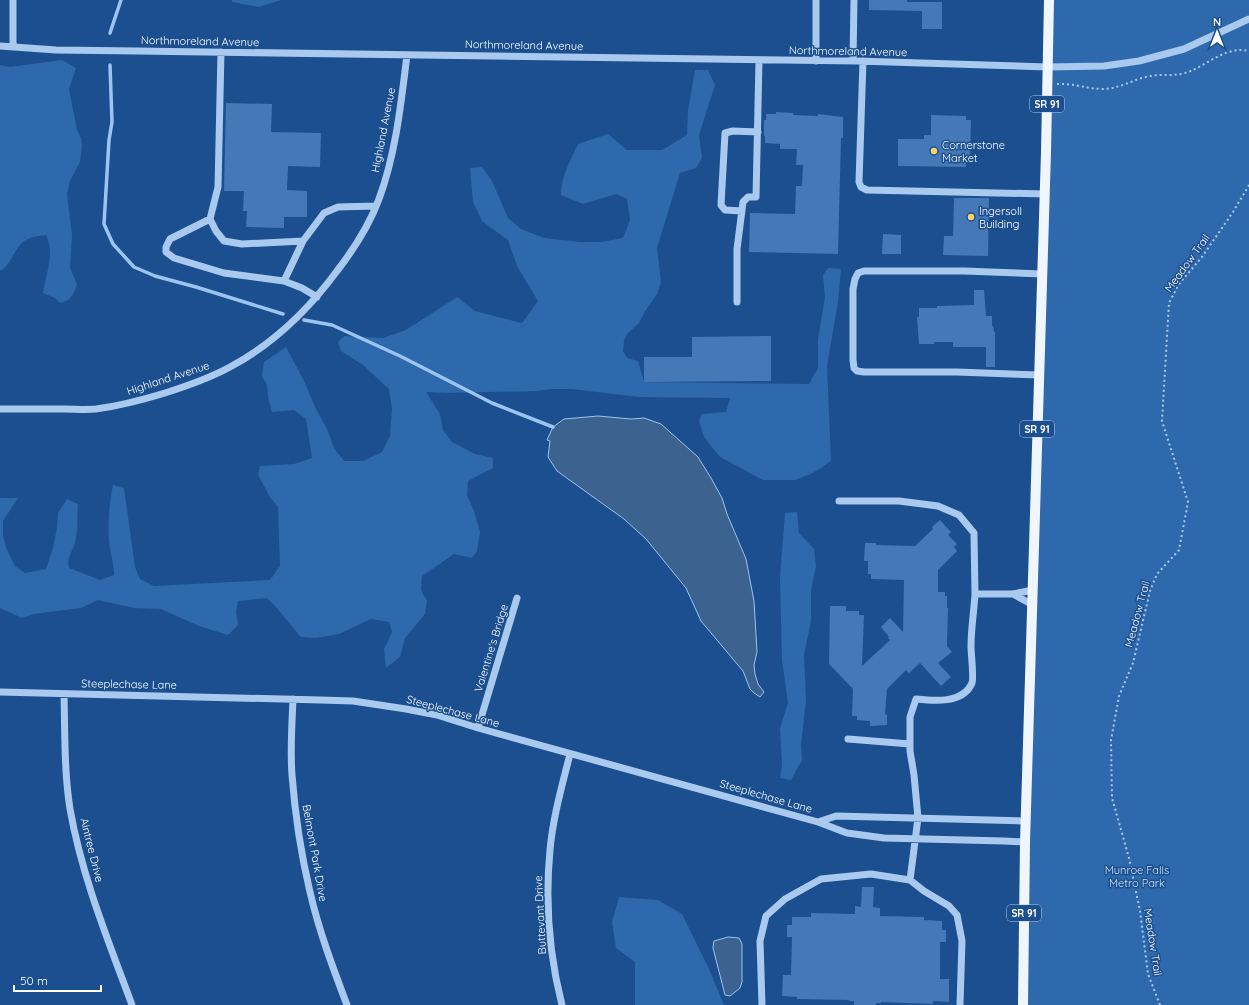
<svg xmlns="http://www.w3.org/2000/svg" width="1249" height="1005" viewBox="0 0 1249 1005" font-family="Quicksand,sans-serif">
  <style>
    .green { fill: #2e69ad }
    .water { fill: #3c6290; stroke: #9cc4f0 }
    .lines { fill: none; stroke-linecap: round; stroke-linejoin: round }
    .stream { stroke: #9cc4f0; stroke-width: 3.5 }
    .building { fill: #4478b7 }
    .path { stroke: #a9c9ee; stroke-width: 2; stroke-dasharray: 2 3; stroke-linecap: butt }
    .minor { stroke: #a9c9ee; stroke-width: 7 }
    .major { stroke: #f0f6ff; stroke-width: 10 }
    .poi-dot { fill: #ffd166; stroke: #1b4f8f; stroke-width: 1.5 }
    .labels { text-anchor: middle; stroke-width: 3; stroke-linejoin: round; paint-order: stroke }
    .shield { fill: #1b4f8f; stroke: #bbcadd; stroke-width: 1 }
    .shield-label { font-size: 10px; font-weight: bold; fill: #fff }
    .street-label { font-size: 11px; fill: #fff; stroke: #1b4f8f }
    .poi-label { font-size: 11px; fill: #fff; stroke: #1b4f8f; text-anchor: start }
    .park-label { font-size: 11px; fill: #cfe3fa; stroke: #1b4f8f }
  </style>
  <rect width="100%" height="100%" fill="#1b4f8f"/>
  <!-- green -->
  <path class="green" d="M232 0H281L259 7 232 2Z
    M1049 0H1249V1005H1023Z
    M62 60 76 68 69 89 77 130 81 138 82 146 80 162 70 181 67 194 72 235 70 268 77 284C74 294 71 301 60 303L55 298 43 293C46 275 55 251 46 235 41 236 33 236 28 239 14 245 13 264 0 271V65L10 67Z
    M695 70H708L715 85 699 135 702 158 696 168 680 173 657 248 661 282 657 294 645 311 639 323 627 334 624 341 623 351 627 358 638 361 644 382 809 384 818 368V339L825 297 823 275 828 268 841 269 838 302 827 366 831 461 813 473 795 480H763L720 457 704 437 699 421 702 414 726 412 730 398 638 397 572 389H550L538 391 447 393 426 392 440 414 443 430 452 442 475 454 493 458V468L468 481 467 495 474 511 480 532 477 551 472 558 454 554 422 576 421 590 427 601 425 614 405 638 400 657 386 668 384 649 388 641 392 632 389 622 371 619 339 634 316 638 301 637C289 624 280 610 267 598L238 601 236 611 238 625 228 635 199 626 161 609 134 608 98 600 81 608 34 614 22 618 0 608V498H18L3 521V536L7 550 15 566 25 573 46 569 53 548 57 528 58 513 67 499 78 504C77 515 78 527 76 539 74 550 66 557 69 568L100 580 114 575C114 563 110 552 109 541 108 521 109 505 113 485L124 488 135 567 140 579 154 586 270 580 280 566 278 507 270 497 258 475 260 466 294 464 312 458 306 419 294 410 272 412 268 396 267 385 262 376 264 362 286 347 305 383 315 407 327 429 334 448 344 461H363L382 452 390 436 392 409 389 389 363 365 341 351 338 342 344 336 383 338 406 330 457 297 475 311 522 323 538 301 517 266 508 240 482 221 473 202 470 168 482 167 492 181 508 218 521 229 544 238 581 242H601L623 238 630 220 627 199 616 194 583 204 561 195C560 178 571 160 578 144L608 134 627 150H662L687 135 688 110Z
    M797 512 799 533 814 549 816 566 811 590V621L804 655 806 700 801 746 802 760 791 780 780 778 782 764 780 728 788 703 782 660 780 577 785 513Z
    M619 897 658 900 682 914 709 969 724 1005H635V962L616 948 612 922Z"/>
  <!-- water -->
  <path class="water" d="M598 416 631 419 644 418 661 424 698 457 711 478 722 498 727 514 746 559 754 601 757 652 754 665 755 674 758 684 764 692 760 697 754 693 750 689 743 671 701 621 686 588 646 539 624 519 557 471 548 457 550 441 547 440 553 427 564 419Z
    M728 937 739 938 742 944V982L740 988 730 996 725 995 713 948 714 941Z"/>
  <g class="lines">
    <!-- stream -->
    <path class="stream" d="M110 33 121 0
      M110 65 112 122 109 140 104 224 113 244 134 267 155 276 196 287 283 314
      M304 320 332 325 400 356 492 403 553 427"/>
  </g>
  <!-- building -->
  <path class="building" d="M869 0H907V2H942V29H922V11L869 10Z
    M226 103 272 104 271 132 321 133 320 167 288 166 287 190 307 191V217H284V228L246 227 247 211H243L244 191H224Z
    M776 112 793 113V115L818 116V114L843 117V138H841L838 254 749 252 750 213 795 214 796 186H802L803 165H796L797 149H780V144L765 143V136H764V120H766V114H776Z
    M931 115 966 116V120H971L970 162H966V167L898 166V139H924V135H931Z
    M954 198H989L988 256 943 255 944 236H953Z
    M883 234 901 235V254H882Z
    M974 290H984L986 316H992V326H993L994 332H995V367H986V347H953V342H934V344H919L917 317H919V308H937V306L974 305Z
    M771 336V381L644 382V357H692V337Z
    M940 520 951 532 948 535 957 544 954 547 957 551 938 570V592H945V596H947V608H948L947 646 952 652 938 663 951 677 941 686 920 663 909 673 906 670 887 689 885 714 887 715V725L870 726V721L857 720V716H852L853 689 829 664 830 606H846V611H859V615H864L862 666 890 640 888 638 889 637 881 627 890 618 903 632 904 580 871 579V574H868V561H864L865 543H876V545L915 546 933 529 932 527Z
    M862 887H874L873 907 880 908V916L924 917V920L942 921V930H946V942H940V979H949V1002L933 1001V1004L881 1002V1003H876V1005H854V1001H849V1000L797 999V997L782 996 783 975H791L792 937H787V925H792V917H811V913L855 914V906L861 907Z"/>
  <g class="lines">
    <!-- path -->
    <path class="path" d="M1057 84C1073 83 1087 89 1103 89 1119 89 1134 79 1150 76 1160 74 1170 76 1181 74 1205 69 1223 45 1249 51
      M1160 1005 1148 974 1140 911 1129 858 1112 798 1111 740 1119 696 1133 663 1150 591 1157 574 1179 550 1188 502 1162 421 1169 303 1179 284 1202 257 1233 212 1249 185"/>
    <!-- minor -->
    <path class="minor" d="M0 46 56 50 137 51 857 61 1048 67 1104 66 1139 61 1184 49 1249 19
      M13 47V0
      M221 52 218 187 210 219 216 231 224 241 242 244 303 241 324 213 338 207 376 206
      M816 61V0
      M853 61 854 0
      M863 61 859 182 861 187 867 190 1045 194
      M742 211 725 210 721 205 725 133 733 131 758 132
      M210 219 170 239 166 247V252L174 258 224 273 284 281 302 288 317 297
      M284 281 303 241
      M737 302V249L743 202 748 197H756L759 60
      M1039 375 957 372H864L857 371 854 368 853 360V289L855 279 858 273 864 271H964L1042 274
      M0 409C22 409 43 409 65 409 75 409 85 410 96 409 119 406 142 400 165 393 187 386 210 378 230 367 273 344 309 309 337 271 354 249 369 226 379 199 396 153 401 103 407 55
      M839 501H899L938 506 959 515 974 533 975 594
      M1013 594 1033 605
      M0 692 320 700 353 701 406 709 437 715 478 728 818 822 847 833 884 838 1004 841 1025 842
      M64 694C65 732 64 771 70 809 82 877 108 940 132 1005
      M293 699C292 724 290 750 292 775 295 814 301 854 310 892 319 931 333 968 347 1005
      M478 728 517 598
      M848 739 910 744
      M818 822 836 816 1026 821
      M910 880 924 891 949 906 957 915 962 941 960 1005
      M562 1005C549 954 545 902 550 850 553 817 562 786 570 754
      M762 1005 760 941 766 916 785 899 821 879 871 874 910 880 918 818 914 775 910 751V717L916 699C934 701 963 704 972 683 974 678 971 654 971 646 971 629 974 611 975 594H1013L1033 590"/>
    <!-- major -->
    <path class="major" d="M1023 1005 1025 842 1046 152 1049 0"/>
  </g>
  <!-- markers -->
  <g class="poi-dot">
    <circle cx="934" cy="151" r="4"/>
    <circle cx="971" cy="217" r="4"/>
  </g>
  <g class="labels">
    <!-- shield labels -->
    <g class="shield">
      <rect x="1030" y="96" width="34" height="16" rx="3"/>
      <rect x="1020" y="421" width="34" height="16" rx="3"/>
      <rect x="1007" y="905" width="34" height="16" rx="3"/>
    </g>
    <g class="shield-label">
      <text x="1047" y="108">SR 91</text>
      <text x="1037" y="433">SR 91</text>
      <text x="1024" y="917">SR 91</text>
    </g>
    <!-- street labels -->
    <g class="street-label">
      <text transform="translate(200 41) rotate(1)" y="4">Northmoreland Avenue</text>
      <text transform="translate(524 45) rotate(1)" y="4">Northmoreland Avenue</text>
      <text transform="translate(848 51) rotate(1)" y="4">Northmoreland Avenue</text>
      <text transform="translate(383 130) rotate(-79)" y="4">Highland Avenue</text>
      <text transform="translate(1187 263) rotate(-54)" y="4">Meadow Trail</text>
      <text transform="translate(168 378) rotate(-18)" y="4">Highland Avenue</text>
      <text transform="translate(1137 614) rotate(-75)" y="4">Meadow Trail</text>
      <text transform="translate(491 648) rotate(-73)" y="4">Valentine's Bridge</text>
      <text transform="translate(129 684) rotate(1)" y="4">Steeplechase Lane</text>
      <text transform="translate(453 711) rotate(15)" y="4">Steeplechase Lane</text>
      <text transform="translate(766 796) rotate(16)" y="4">Steeplechase Lane</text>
      <text transform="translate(92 850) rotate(76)" y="4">Aintree Drive</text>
      <text transform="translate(315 853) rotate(80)" y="4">Belmont Park Drive</text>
      <text transform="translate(540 915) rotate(-93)" y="4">Buttevant Drive</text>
      <text transform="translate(1153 942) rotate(81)" y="4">Meadow Trail</text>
    </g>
    <!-- poi labels -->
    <g class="poi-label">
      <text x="942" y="149">Cornerstone<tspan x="942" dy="13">Market</tspan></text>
      <text x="979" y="215">Ingersoll<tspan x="979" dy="13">Building</tspan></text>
    </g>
    <!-- park labels -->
    <g class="park-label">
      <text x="1137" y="874">Munroe Falls<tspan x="1137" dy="13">Metro Park</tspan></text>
    </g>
  </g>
  <!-- north arrow -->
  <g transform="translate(1217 32)" stroke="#1b4f8f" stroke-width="3" paint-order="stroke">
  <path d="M0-3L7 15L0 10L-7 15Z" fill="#ffffff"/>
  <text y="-6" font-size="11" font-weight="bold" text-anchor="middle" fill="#ffffff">N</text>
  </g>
  <!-- scale -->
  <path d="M14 985v6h87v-6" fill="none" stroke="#ffffff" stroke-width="2"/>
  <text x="20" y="985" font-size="12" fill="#ffffff" stroke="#1b4f8f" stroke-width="3" paint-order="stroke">50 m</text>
</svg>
